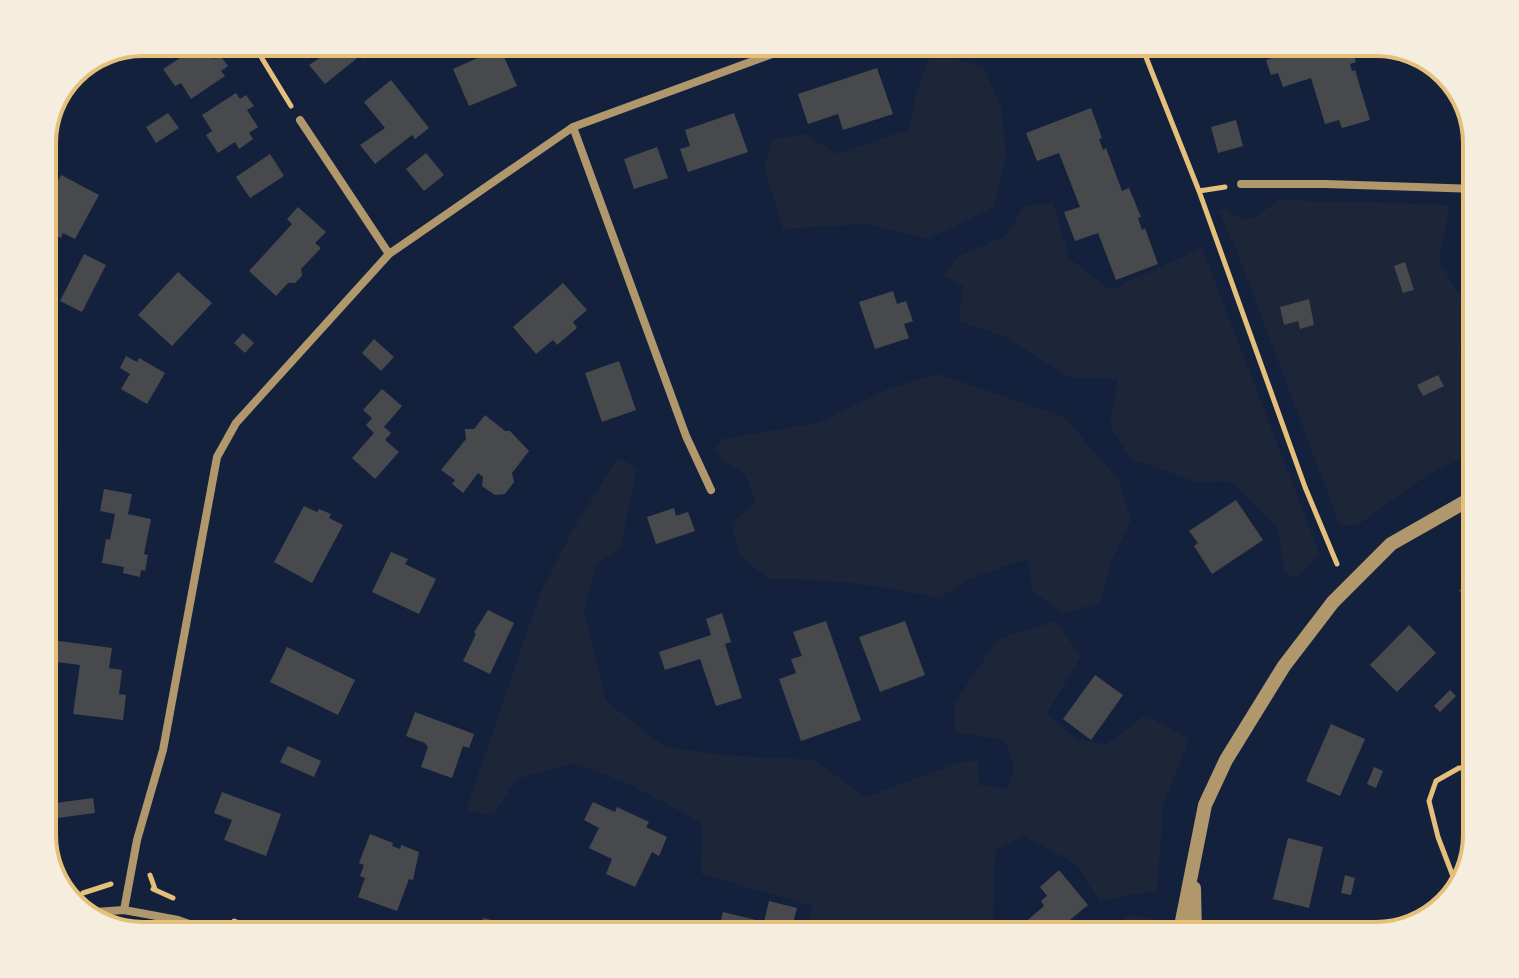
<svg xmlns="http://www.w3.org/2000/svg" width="1519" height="978" viewBox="0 0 1519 978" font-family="Arial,sans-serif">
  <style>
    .green { fill: #1d2539 }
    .building { fill: #48494c }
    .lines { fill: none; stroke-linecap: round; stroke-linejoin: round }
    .path { stroke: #e5c07b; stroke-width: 5 }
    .minor { stroke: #b1986c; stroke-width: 8 }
    .tertiary { stroke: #b1986c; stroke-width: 14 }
    .rim { fill: none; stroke: #e5c07b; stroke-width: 4 }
  </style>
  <rect width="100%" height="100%" fill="#14213d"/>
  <!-- green -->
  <path class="green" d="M932 50 984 68 1002 110 1006 157 994 207 928 239 864 224 783 229 764 167 772 140 804 134 838 154 909 129 916 93Z
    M1279 200 1450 205 1439 261 1477 325V338L1460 350 1477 395V451L1429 474 1359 524 1340 526 1236 249 1218 210 1226 209 1242 220 1257 216Z
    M1053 203 1070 259 1110 290 1202 248 1320 555 1296 579 1285 572 1277 527 1229 481 1196 482 1130 458 1110 426 1118 379 1071 378 1003 336 959 321 963 286 943 276 958 257 1007 235 1024 206Z
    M938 374 1064 417 1118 479 1131 520 1111 562 1100 603 1063 613 1033 592 1027 559 971 578 939 598C882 585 827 578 768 579L739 554 731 524 756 502 745 474 722 460 715 450 722 439 818 423 890 388Z
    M618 458 637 467 620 549 597 563 584 610 606 701 665 747 722 755 814 760 866 797 963 761H978L979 785 1007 789 1014 768 1005 740 955 732V702L998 639 1056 621 1081 657 1047 713 1076 739 1107 744 1146 715 1189 739 1163 806 1157 890 1099 901 1077 865 1024 836 995 850 993 919 1007 936H804L813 906 701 874 702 823 631 785 575 763 517 779 493 815 466 810 540 594 573 529Z
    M1131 915 1151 919 1147 936H1094Z"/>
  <!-- building -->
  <path class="building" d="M190 42 194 48 203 43 214 59 220 55 228 66 221 71 225 76 191 99 181 83 175 86 163 69 180 58 176 51Z
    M330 42H375L379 47 364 59 361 55 325 84 309 65 335 48Z
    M1167 42H1194L1196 47 1172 55Z
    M1323 42H1350L1356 62 1350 64 1352 71 1355 70 1370 120 1342 128 1339 120 1325 124 1311 78 1283 87 1278 73 1271 75 1266 60Z
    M500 48 517 86 469 106 453 69Z
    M877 68 893 114 843 130 838 114 808 124 798 94Z
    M391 80 429 128 415 139 412 135 375 164 360 145 385 128 364 102Z
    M236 93 240 99 246 95 254 106 247 110 258 127 249 133 253 139 239 149 235 142 218 153 206 135 212 131 202 115Z
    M1091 108 1102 138 1099 139 1103 150 1106 148 1122 191 1129 188 1141 217 1138 218 1142 230 1145 228 1158 264 1116 280 1098 233 1075 241 1064 212 1080 207 1059 153 1037 161 1026 133Z
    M168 113 179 128 156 143 146 127Z
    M734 113 748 152 688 172 680 149 690 146 685 130Z
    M1236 120 1243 146 1218 153 1211 127Z
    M657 147 668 178 634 189 624 159Z
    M426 153 444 175 424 191 406 169Z
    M270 154 284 176 250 198 236 177Z
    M61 175 99 195 75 239 63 233 61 238 47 231 50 226 42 222V211Z
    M298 207 326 232 315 243 321 248 301 269 302 276 295 283H288L276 296 249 271 292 224 287 219Z
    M84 254 106 265 82 312 60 301Z
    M1405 262 1414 290 1403 293 1394 266Z
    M178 272 212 303 172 346 138 315Z
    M563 283 587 310 573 322 577 328 557 345 553 340 536 354 513 327Z
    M893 291 897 304 906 301 913 321 904 324 909 338 875 349 859 302Z
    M1309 299 1314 325 1300 329 1298 321 1284 325 1280 307Z
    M243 333 254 343 245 353 234 343Z
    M374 339 394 357 381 371 362 353Z
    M126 356 137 362 139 358 165 373 147 404 121 389 130 374 120 368Z
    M619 361 636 410 602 422 585 373Z
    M1438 375 1444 386 1423 396 1417 385Z
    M382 389 402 406 384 427 391 433 385 440 399 452 375 479 352 458 374 433 366 425 372 418 363 410Z
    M485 415 505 431H510L529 451 512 473 514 482 505 494 495 495 482 486 483 477 478 473 463 493 452 484 455 480 441 470 466 439 465 429H474Z
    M104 489 132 494 128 514 151 519 144 554 148 555 145 571 141 570 140 577 123 573 124 567 102 563 106 539 110 540 115 514 100 511Z
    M1236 500 1263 540 1212 574 1194 546 1198 543 1189 531Z
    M304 506 317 512 319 509 331 514 329 518 343 525 312 583 274 562Z
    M674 508 676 516 688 512 695 531 656 544 647 517Z
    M391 552 408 559 405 564 436 579 419 614 372 592Z
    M1477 579V619L1459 590Z
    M488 610 514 623 490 674 463 661 476 634 474 632Z
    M722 613 731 642 725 644 742 698 716 706 700 659 665 670 659 652 711 635 706 619Z
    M826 621 861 720 801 741 779 679 796 673 791 659 802 656 793 632Z
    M905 621 925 675 880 692 859 637Z
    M1409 625 1436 653 1397 692 1370 665Z
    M52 640 112 648 109 668 122 670 119 694 126 695 123 720 73 714 80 665 49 661Z
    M287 647 355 680 338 715 270 682Z
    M1095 675 1123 695 1091 740 1063 719Z
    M1450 690 1456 696 1440 712 1434 706Z
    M415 712 474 734 469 748 463 746 452 778 421 767 428 747 425 743 406 736Z
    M1331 724 1365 739 1340 796 1306 781Z
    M288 746 321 761 314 777 280 762Z
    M1374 767 1383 771 1376 788 1367 784Z
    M222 792 281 814 266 856 224 840 232 820 214 813Z
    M93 798 95 813 50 819 48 804Z
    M593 802 615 812 617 807 649 822 646 827 667 837 659 856 652 852 635 887 606 874 612 859 589 848 599 828 584 820Z
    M370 834 393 843 392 846 400 849 401 845 419 852 413 880 409 879 397 911 358 897 365 878 360 876 364 865 359 863Z
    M1288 838 1323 847 1309 908 1273 899Z
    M1059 870 1088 905 1065 924 1068 928 1058 936H1033L1023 924 1044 906 1041 901 1047 896 1040 887Z
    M1345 875 1355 878 1351 895 1341 893Z
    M769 901 797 908 792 927 796 928 794 936H717L723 912 764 922Z
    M483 918 542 933 543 929 568 936H478Z"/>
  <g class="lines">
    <!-- path -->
    <path class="path" d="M252 42 291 106
      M1140 42 1199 191 1305 487 1337 564
      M1199 191 1225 187
      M150 875 155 889
      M153 889 173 898
      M1459 892 1438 837 1429 801 1436 781 1459 768 1477 767
      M83 893 111 884
      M234 921 275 936"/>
    <!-- minor -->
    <path class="minor" d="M300 120 389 254
      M573 127 686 436 711 490
      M1241 184H1326L1477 189
      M124 910 137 840 163 750 217 457 236 423 389 254 573 127 805 42
      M81 913 124 910 178 920 223 936"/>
    <!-- tertiary -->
    <path class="tertiary" d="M1194 888 1195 936
      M1179 936 1205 805 1226 760 1284 666 1333 602 1391 544 1477 495"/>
  </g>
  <!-- crop -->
  <path d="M0 0H1519V978H0ZM143 56H1376A87 87 0 0 1 1463 143V835A87 87 0 0 1 1376 922H143A87 87 0 0 1 56 835V143A87 87 0 0 1 143 56Z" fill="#f5edde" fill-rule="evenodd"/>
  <path class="rim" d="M143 56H1376A87 87 0 0 1 1463 143V835A87 87 0 0 1 1376 922H143A87 87 0 0 1 56 835V143A87 87 0 0 1 143 56Z"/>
</svg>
